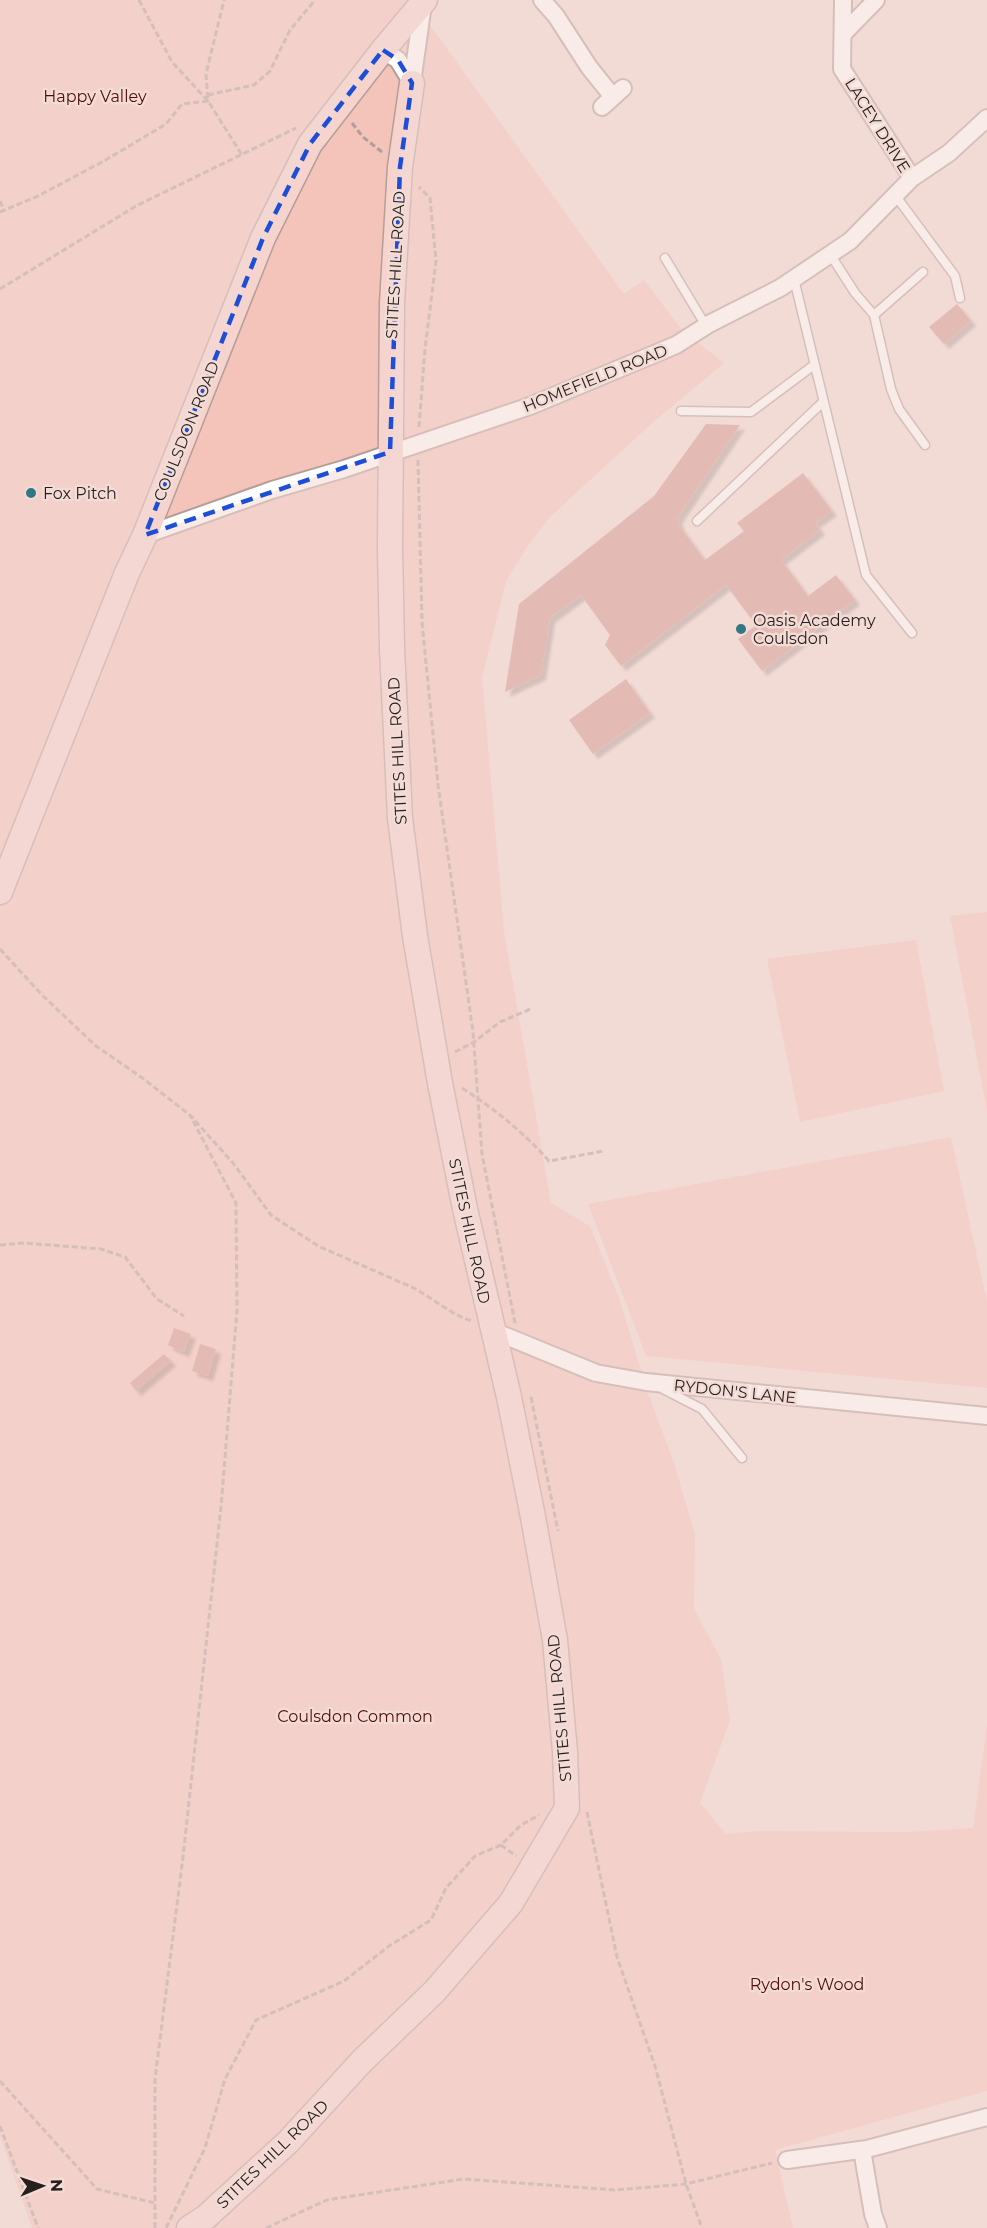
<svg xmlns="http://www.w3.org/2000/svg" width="987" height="2228" viewBox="0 0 987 2228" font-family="Montserrat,sans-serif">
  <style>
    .green { fill: #f4c3ba }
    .building { fill: #d0968c; filter: url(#shadow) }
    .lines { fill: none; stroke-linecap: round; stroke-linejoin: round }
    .lane-casing { stroke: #b49e99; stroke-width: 11 }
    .street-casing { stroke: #b49e99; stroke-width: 20 }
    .secondary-casing { stroke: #b49e99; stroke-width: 27 }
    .path { stroke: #b09e9a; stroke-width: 3; stroke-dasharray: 6 3; stroke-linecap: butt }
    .lane { stroke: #fff; stroke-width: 8 }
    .street { stroke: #fff; stroke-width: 16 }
    .secondary { stroke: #f7d3ce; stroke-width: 24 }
    .marked { fill: none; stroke: #1d4ed8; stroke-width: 4.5; stroke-dasharray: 12 8; stroke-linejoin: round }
    .poi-dot { fill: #317884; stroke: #f3dbd6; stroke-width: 2 }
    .labels { text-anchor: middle; stroke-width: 5; stroke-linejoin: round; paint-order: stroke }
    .park-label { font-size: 16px; fill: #530d06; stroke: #f3dbd6 }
    .street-label { font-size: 16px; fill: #271f1d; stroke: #f3dbd6 }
    .poi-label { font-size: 16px; fill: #271f1d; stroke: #f3dbd6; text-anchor: start }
  </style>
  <defs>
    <filter id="shadow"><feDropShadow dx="5" dy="5" stdDeviation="1.5" flood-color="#0004"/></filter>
  </defs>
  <rect width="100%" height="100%" fill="#f3dbd6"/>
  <!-- green -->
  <path class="green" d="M0 0H414L432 28 624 294 644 280 682 330 724 363 650 425 550 517 527 547 506 581 482 677 504 931 551 1203 590 1226 619 1298 648 1393 674 1463 695 1534 694 1609 721 1659 730 1720 700 1803 726 1834 756 1831 906 1832 973 1828 987 1725V2091L775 2150 793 2228H32L0 2136Z
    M987 912V1111L950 916Z
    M916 940 944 1091 800 1122 767 959Z
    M951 1137 987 1302V1388L646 1356 588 1204Z"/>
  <!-- building -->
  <path class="building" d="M957 304 971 321 944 344 929 327Z
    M706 424 740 425 677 519 680 527 705 560 744 531 737 523 803 473 832 511 815 523 820 530 781 560 808 596 836 575 855 600 762 671 738 639 756 625 726 585 621 666 605 645 610 635 581 595 550 618 541 675 505 692 519 604 654 496Z
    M626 679 650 713 593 754 569 720Z
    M174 1328 191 1334 184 1352 168 1345Z
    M200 1344 216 1349 208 1376 192 1371Z
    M164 1354 171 1361 136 1391 130 1383Z"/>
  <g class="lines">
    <!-- lane casing -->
    <g class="lane-casing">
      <path id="lane" d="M895 195 955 276 960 298
        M830 254 855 293 874 315 891 389 899 409 925 445
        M665 258 706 326
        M794 279 866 575 912 633
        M874 315 923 272
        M681 411 751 412 814 365
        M697 521 823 402
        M663 1389 702 1409 742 1458"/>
    </g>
    <!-- street casing -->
    <g class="street-casing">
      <path id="street" d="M542 0 556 16 589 67 613 97
        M843 0 842 69 912 178
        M843 34 876 0
        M383 50 398 60 412 83
        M412 83 423 4
        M602 107 623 88
        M145 535 272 490 344 469 530 406 676 345 709 324 780 288 850 241 912 178 949 153 987 118
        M491 1330 596 1373 646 1382 987 1416
        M862 2150 873 2214 878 2228
        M787 2160 867 2149 987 2117"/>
    </g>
    <!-- secondary casing -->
    <g class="secondary-casing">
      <path id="secondary" d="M0 892 127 573 145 535 263 238 310 144 383 50 425 0
        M189 2228 206 2217 288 2142 362 2061 434 1992 511 1903 567 1808 565 1752 555 1640 533 1517 509 1397 465 1209 440 1083 415 936 400 818 392 648 390 549 392 303 400 167 412 83"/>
    </g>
    <!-- path -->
    <path class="path" d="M139 0 172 62 208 101 242 155
      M208 95 254 85 270 71 290 30 315 0
      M352 123 363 137 382 152
      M0 201 4 210
      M0 212 38 196 104 161 166 124 182 104 208 101 206 74 224 0
      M0 289 136 206 296 128
      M419 427 425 349 436 261 430 198 419 187
      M418 460 422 622 438 785 473 1032 482 1154 515 1323
      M0 949 42 995 96 1046 141 1077 190 1115 233 1163 271 1215 318 1246 416 1289 455 1314 471 1321
      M455 1052 474 1042 500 1022 533 1008
      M462 1088C496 1110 522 1131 549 1161L604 1151
      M0 1245 24 1243 101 1249 125 1257 157 1299 184 1316
      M531 1397 558 1531
      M587 1812 617 1957 655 2066 686 2184 702 2228
      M501 1845 516 1856
      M0 2081 97 2189 155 2203
      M0 2126 38 2228
      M155 2228V2079L183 1857 221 1507 237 1310 236 1203 190 1115
      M166 2228 205 2148 225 2079 256 2020 344 1981 389 1946 431 1920 446 1888 475 1856 501 1845 521 1825 539 1815
      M266 2228 327 2200 463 2179 616 2190 686 2184 772 2163"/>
    <!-- lane -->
    <use href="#lane" class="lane"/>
    <!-- street -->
    <use href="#street" class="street"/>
    <!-- secondary -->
    <use href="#secondary" class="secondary"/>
  </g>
  <!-- marked area -->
  <path d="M0 0H987V2228H0ZM383 50 398 60 412 83 400 167 390 452 145 535 263 238 310 144Z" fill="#f3dbd6" fill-opacity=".55" fill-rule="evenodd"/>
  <path class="marked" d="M383 50 398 60 412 83 400 167 390 452 145 535 263 238 310 144Z"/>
  <!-- markers -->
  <g class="poi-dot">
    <circle cx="31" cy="493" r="6"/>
    <circle cx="741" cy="629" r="6"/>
  </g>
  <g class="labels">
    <!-- park labels -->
    <g class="park-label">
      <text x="95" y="102">Happy Valley</text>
      <text x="355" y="1722">Coulsdon Common</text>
      <text x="807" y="1990">Rydon's Wood</text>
    </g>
    <!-- street labels -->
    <g class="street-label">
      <text transform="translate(878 125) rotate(58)" y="6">LACEY DRIVE</text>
      <text transform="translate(395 265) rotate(-87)" y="6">STITES HILL ROAD</text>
      <text transform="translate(595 378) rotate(-22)" y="6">HOMEFIELD ROAD</text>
      <text transform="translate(186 431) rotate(-68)" y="6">COULSDON ROAD</text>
      <text transform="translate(397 751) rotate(-93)" y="6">STITES HILL ROAD</text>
      <text transform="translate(470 1231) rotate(78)" y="6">STITES HILL ROAD</text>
      <text transform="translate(735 1391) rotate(6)" y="6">RYDON'S LANE</text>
      <text transform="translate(559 1708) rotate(-95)" y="6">STITES HILL ROAD</text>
      <text transform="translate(272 2154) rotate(-44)" y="6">STITES HILL ROAD</text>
    </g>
    <!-- poi labels -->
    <g class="poi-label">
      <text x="43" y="499">Fox Pitch</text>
      <text x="753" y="626">Oasis Academy<tspan x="753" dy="18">Coulsdon</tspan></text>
    </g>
  </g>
  <!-- north arrow -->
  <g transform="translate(42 2186) rotate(88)" stroke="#f3dbd6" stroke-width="4.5" paint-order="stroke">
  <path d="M0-4.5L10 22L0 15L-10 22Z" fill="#271f1d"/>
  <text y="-9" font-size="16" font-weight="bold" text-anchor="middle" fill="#271f1d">N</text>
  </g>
</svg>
